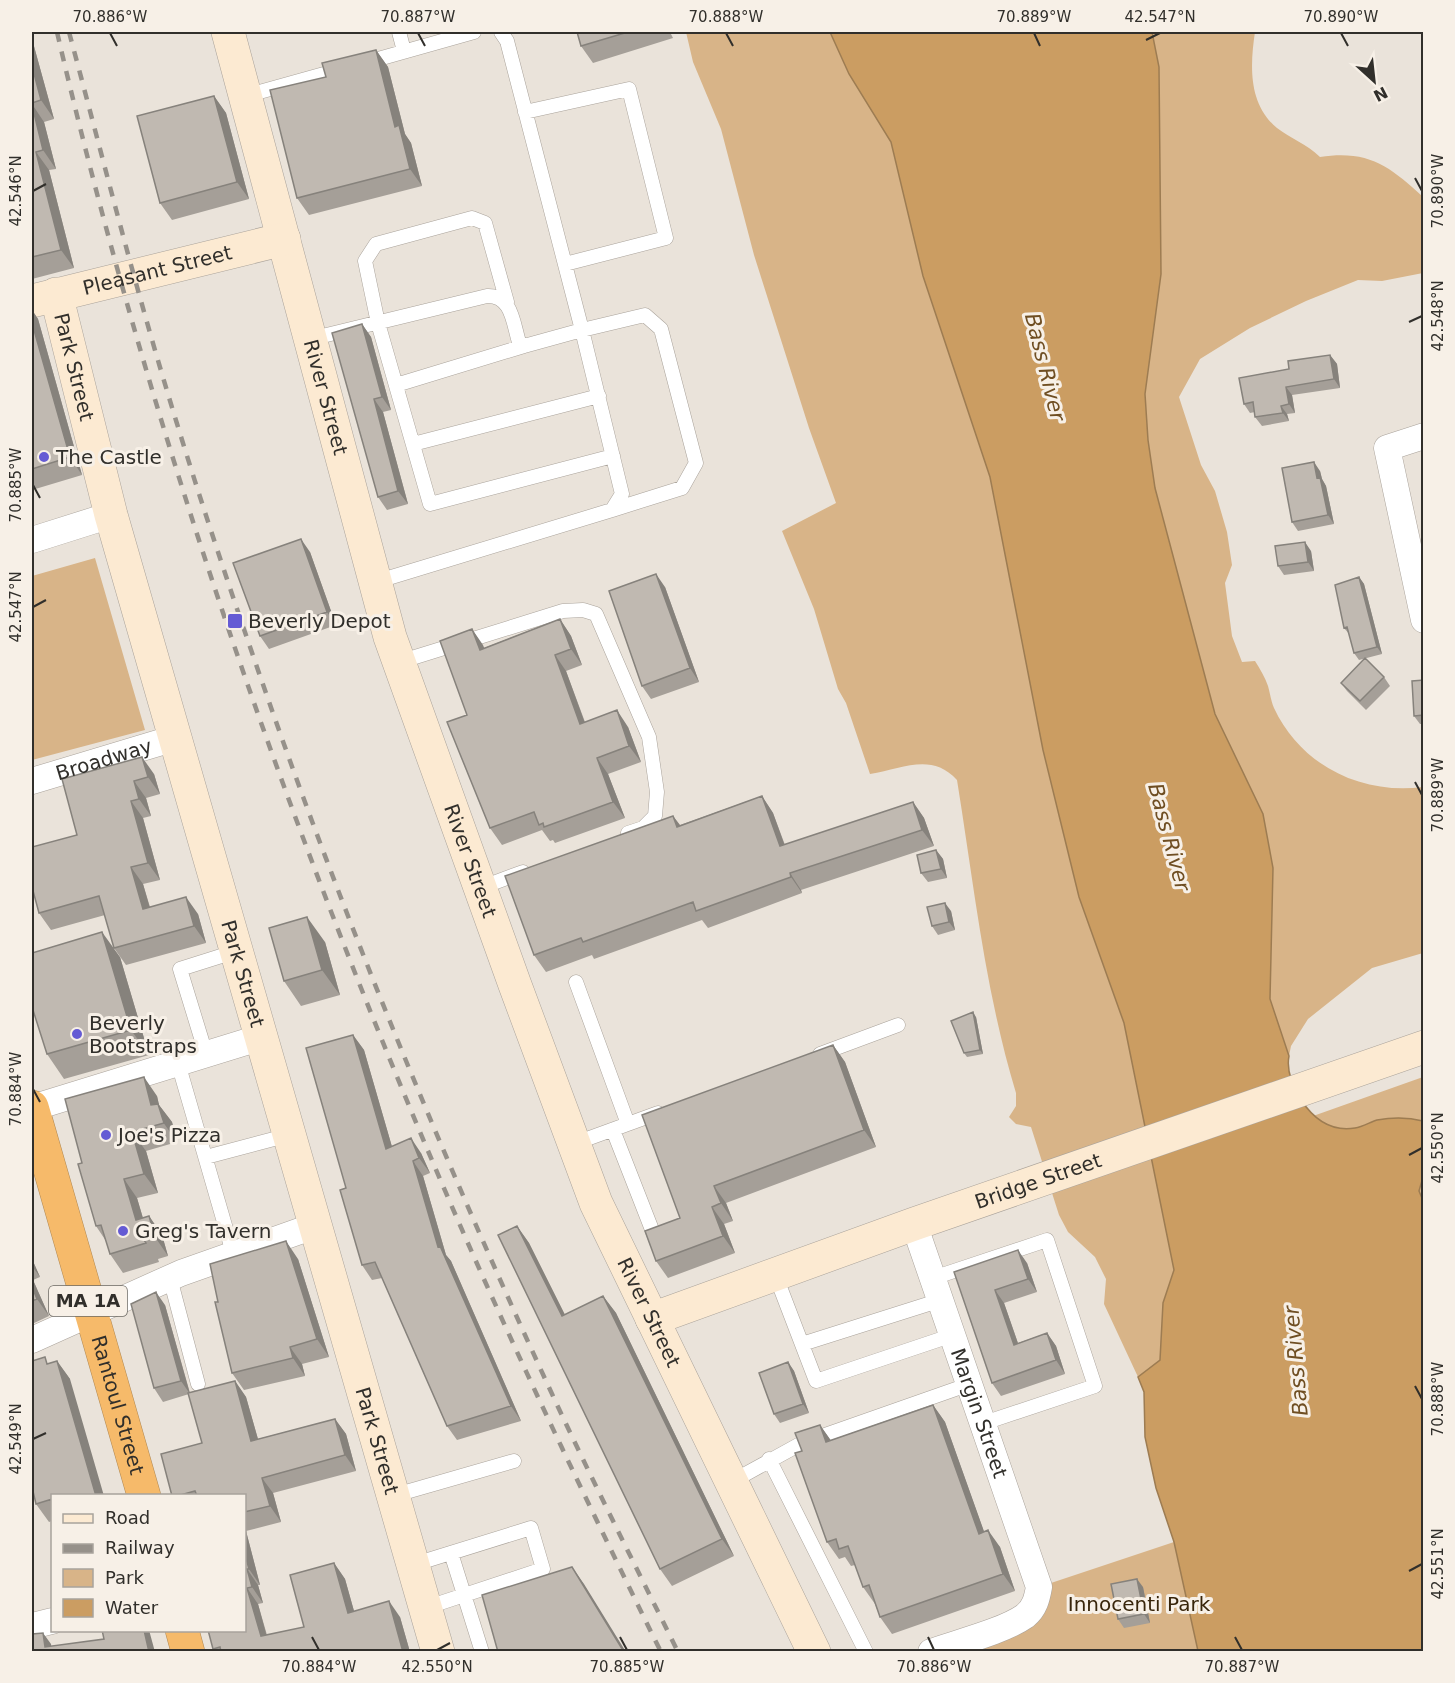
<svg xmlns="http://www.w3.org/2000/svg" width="1455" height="1683" viewBox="0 0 1455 1683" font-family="'DejaVu Sans',sans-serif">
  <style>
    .green { fill: #d8b488 }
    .water { fill: #cb9d62; stroke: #9d7c52; stroke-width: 1.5 }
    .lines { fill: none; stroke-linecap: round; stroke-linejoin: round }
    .lane-casing { stroke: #aaa39b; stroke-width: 15 }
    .street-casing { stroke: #aaa39b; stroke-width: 27 }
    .secondary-casing { stroke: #aaa39b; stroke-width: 34 }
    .highway-casing { stroke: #b18954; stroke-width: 34 }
    .lane { stroke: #fff; stroke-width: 14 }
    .street { stroke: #fff; stroke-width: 26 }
    .secondary { stroke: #fcead2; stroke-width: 33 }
    .highway { stroke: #f6ba6a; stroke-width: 33 }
    .rail { stroke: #96918a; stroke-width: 4.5; stroke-dasharray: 10 10; stroke-linecap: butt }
    .wall { fill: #a59f98 }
    .shaded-wall { fill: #86827c }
    .building { fill: #c0b9b1; stroke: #86827c; stroke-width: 1.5 }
    .ticks { fill: none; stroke: #312f2b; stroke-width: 2 }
    .poi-dot { fill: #655bd4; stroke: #f7f0e7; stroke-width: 2 }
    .labels { text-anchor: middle; stroke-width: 6; stroke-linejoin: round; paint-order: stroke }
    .shield { fill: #f7f0e7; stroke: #6c6963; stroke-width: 1.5 }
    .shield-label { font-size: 18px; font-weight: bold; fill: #312f2b }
    .street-label { font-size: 20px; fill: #312f2b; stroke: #f7f0e7 }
    .poi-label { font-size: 20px; fill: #312f2b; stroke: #f7f0e7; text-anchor: start }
    .park-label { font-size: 20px; fill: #38250a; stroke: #f7f0e7 }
    .water-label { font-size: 21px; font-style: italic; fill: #6f4e22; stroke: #f7f0e7 }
    .neatline { fill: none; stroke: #312f2b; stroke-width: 2 }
    .ticks-label { font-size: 15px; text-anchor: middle; fill: #312f2b }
  </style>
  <rect width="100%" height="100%" fill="#eae3da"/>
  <!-- green -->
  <path class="green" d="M686 32H830L849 74 891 142 923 276 991 477 1043 750 1079 897 1124 1023 1164 1218 1174 1270 1163 1303 1160 1360 1138 1377 1104 1304 1106 1279 1095 1257 1068 1232 1059 1215 1031 1127 1016 1124 1009 1117 1016 1106V1093C985 991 974 885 957 780 931 752 903 769 870 774L846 703 838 689 814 609 782 531 836 503 809 428 754 255 721 129 693 62Z
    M1152 32H1255C1250 65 1248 104 1277 128 1291 139 1307 144 1320 157 1369 150 1389 166 1423 197V273L1382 281 1358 280 1306 301 1250 328 1200 359 1179 397 1201 465 1215 491 1227 532 1232 565 1225 583 1232 636 1242 662 1255 661C1260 669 1265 677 1268 686 1270 693 1271 701 1274 708 1301 766 1362 795 1423 787V953L1372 968 1308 1019 1291 1046 1289 1056 1270 999 1273 868 1263 814 1215 714 1155 488 1148 440 1145 394 1161 274 1159 67Z
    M95 558 145 730 32 760V576Z
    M1423 1077V1357L1299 1121Z
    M1174 1542 1198 1651 931 1652 1013 1623 1039 1587Z"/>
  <!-- water -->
  <path class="water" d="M830 32H1152L1159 67 1161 274 1145 394 1148 440 1155 488 1215 714 1263 814 1273 868 1270 999 1289 1056C1286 1071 1293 1087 1301 1100 1313 1118 1331 1132 1355 1128 1363 1127 1370 1122 1377 1120 1394 1117 1407 1117 1423 1121V1177L1419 1191 1424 1203 1423 1651H1198L1174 1542 1156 1488 1145 1437 1144 1392 1138 1377 1160 1360 1163 1303 1174 1270 1124 1023 1079 897 1043 750 990 477 923 276 891 142 849 74Z"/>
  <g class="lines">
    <!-- lane casing -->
    <g class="lane-casing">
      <path id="lane" d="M399 32 404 51
        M501 32 507 41 582 330 645 315 661 329 696 463 682 488 612 510
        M364 63 474 32
        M245 96 342 69
        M525 112 629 89 666 238 565 264
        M507 302 485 223 472 218 376 244 365 261 378 323 430 504 613 456
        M310 339 487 296C512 295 513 323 519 342L524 346 582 330 622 494 612 510 375 582
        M396 385 524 346
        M413 444 599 396
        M399 662 563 611 583 610 596 614 649 737 657 792 655 816 643 828 628 833
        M480 888 523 872
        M576 982 628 1124
        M206 1054 180 969 237 951
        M820 1054 898 1025
        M178 1063 233 1253
        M613 1130 656 1240
        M573 1144 658 1113
        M206 1157 289 1135
        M775 1274 816 1381 953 1335
        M170 1278 198 1384
        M933 1278 1047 1240 1095 1386 984 1423
        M802 1344 941 1300
        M769 1459 866 1652
        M731 1482 802 1443 970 1384
        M392 1496 514 1461
        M451 1553 482 1652
        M412 1565 531 1528 543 1569 425 1608"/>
    </g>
    <!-- street casing -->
    <g class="street-casing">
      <g id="street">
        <path d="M1424 436 1387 448 1424 620"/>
        <path d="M32 540 111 515"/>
        <path id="s1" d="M32 781 175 738"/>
        <path d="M32 1108 262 1037"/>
        <path id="s2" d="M914 1224 1039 1587C1037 1598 1035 1608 1025 1616 1004 1631 956 1643 931 1652"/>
        <path d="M32 1340 181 1273 314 1226"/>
        <path d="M32 1626 52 1621"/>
      </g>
    </g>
    <!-- secondary casing -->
    <g class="secondary-casing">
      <g id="secondary">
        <path id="s3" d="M228 32 390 637 515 985 596 1203 814 1652"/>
        <path id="s4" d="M56 294 111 515 438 1652"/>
        <path id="s5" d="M32 301 284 239"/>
        <path id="s6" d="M652 1319 914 1224 1424 1047"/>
      </g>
    </g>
    <!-- highway casing -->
    <g class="highway-casing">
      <g id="highway">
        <path id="s7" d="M32 1107 144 1496"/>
        <path d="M182 1630 188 1652"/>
      </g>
    </g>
    <!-- lane -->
    <use href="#lane" class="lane"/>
    <!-- street -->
    <use href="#street" class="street"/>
    <!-- secondary -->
    <use href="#secondary" class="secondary"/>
    <!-- highway -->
    <use href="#highway" class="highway"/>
    <!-- rail -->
    <path class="rail" d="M57 32C148 424 284 816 443 1186 511 1344 585 1498 661 1652
      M69 32C93 121 116 212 141 301 180 441 226 579 274 716 357 952 454 1183 559 1409 597 1490 638 1571 678 1652"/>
  </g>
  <!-- wall -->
  <path class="wall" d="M577 32H670L673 38 593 63 581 46Z
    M32 39 54 119 44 122 56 169 49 170 74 268 32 279Z
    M376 50 388 67 405 134 411 143 422 186 309 215 297 198 326 77Z
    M214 96 226 113 249 199 172 220 160 203Z
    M32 310 38 319 82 475 32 490Z
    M362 324 371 337 391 410 383 412 408 504 387 510 378 497Z
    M1330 355 1337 364 1340 388 1292 395 1295 413 1287 414 1289 421 1262 426 1255 417V412L1250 413 1244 404 1289 369Z
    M1320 471 1322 479 1326 486 1334 524 1298 531 1292 522Z
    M1311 551 1314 571 1284 575 1278 566Z
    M310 552 336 625 269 649 260 636Z
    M1359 577 1364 584 1382 654 1359 660 1354 653 1350 635 1344 628Z
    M665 587 699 682 651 699 642 686Z
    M560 619 571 636 582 665 566 671 585 722 628 727 641 762 608 774 625 818 555 843 553 840 550 841 542 830 502 845 490 828 472 629 484 648Z
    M1384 677 1390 686 1366 710 1347 691 1341 683Z
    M1424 680V724H1420L1414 716Z
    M154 774 160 794 146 798 151 816 143 818 160 880 143 884 150 907 198 914 206 943 126 965 114 948 105 915 51 930 39 913 77 835 62 779Z
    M762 796 773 813 785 845 913 802 924 818 934 846 801 890 802 893 708 928 702 920 594 959 592 955 546 972 534 955 673 816 680 825Z
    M936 850 943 859 947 878 928 882 921 873Z
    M951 911 955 930 938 935 932 926Z
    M325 942 340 995 301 1006 284 981Z
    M120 957 149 1055 64 1079 47 1054Z
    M976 1017 983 1054 967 1057 964 1053Z
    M353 1035 364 1050 392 1147 421 1153 430 1173 423 1176 446 1255 451 1261 521 1421 457 1440 447 1426 382 1278 372 1280 362 1265 346 1188Z
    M833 1045 845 1062 876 1147 726 1203 733 1221 724 1224 735 1253 668 1278 656 1261 680 1218Z
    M157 1096 159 1105 172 1122 177 1142 146 1151 158 1193 137 1198 143 1218 149 1216 162 1235 168 1256 158 1259 159 1262 123 1273 110 1254 106 1241 96 1226 82 1163Z
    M517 1226 529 1243 565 1315 603 1296 616 1313 734 1556 672 1586 660 1569Z
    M32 1259 40 1277 33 1280 49 1316 32 1324Z
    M298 1259 329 1357 302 1364 305 1376 244 1390 232 1373 218 1302Z
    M1027 1263 1037 1292 1004 1303 1018 1343 1047 1333 1056 1346 1065 1374 1001 1396 992 1383 954 1272Z
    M165 1305 190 1393 235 1381 246 1397 258 1439 335 1419 346 1434 356 1471 273 1493 281 1522 246 1531 260 1585H258L263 1603 258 1604 267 1635 304 1627 334 1563 345 1579 354 1611 400 1617 410 1652H215L213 1649 244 1630V1496H172L202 1443 189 1394 163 1402 154 1388Z
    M57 1361 70 1379 52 1496V1521L49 1522 36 1504 50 1363Z
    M788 1362 794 1371 809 1413 780 1423 774 1414Z
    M933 1405 945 1422 984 1532 1000 1547 1015 1591 892 1634 880 1617 875 1604 863 1587 855 1565 851 1566 845 1557 839 1559 827 1542 802 1451 820 1425 831 1441Z
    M1143 1587 1150 1623 1124 1628 1118 1619Z"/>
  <!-- shaded-wall -->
  <path class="shaded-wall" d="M32 39 54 119 41 100 32 66Z
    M376 50 388 67 405 134 411 143 422 186 410 169 395 127Z
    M214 96 226 113 249 199 237 182Z
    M32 104 44 122 56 169 43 150Z
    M36 152 49 170 74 268 61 250Z
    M32 310 38 319 82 475 70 457 32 323Z
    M362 324 371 337 391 410 382 397Z
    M1330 355 1337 364 1340 388 1334 379Z
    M1286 387 1292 395 1295 413 1289 404Z
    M374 399 383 412 408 504 398 491Z
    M1281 406 1287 414 1289 421 1283 413Z
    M1314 462 1320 471 1322 479 1326 486 1334 524 1328 515 1317 478Z
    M301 539 310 552 336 625 327 612Z
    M1305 542 1311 551 1314 571 1308 562Z
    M656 574 665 587 699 682 690 668Z
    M1359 577 1364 584 1382 654 1377 647Z
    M560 619 571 636 582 665 571 649Z
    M472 629 483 645 491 666 480 650Z
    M555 655 566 671 591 740 580 724Z
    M617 710 628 727 641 762 629 746Z
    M142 757 154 774 160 794 148 777Z
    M597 758 608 774 625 818 613 802Z
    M134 781 146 798 151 816 139 799Z
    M762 796 773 813 791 863 780 846Z
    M131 801 143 818 160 880 148 863Z
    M913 802 924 818 934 846 922 830Z
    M673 816 685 832 677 827Z
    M936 850 943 859 947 878 941 869Z
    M131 867 143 884 155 926 143 909Z
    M790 873 801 890 802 893 791 877Z
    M186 897 198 914 206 943 194 926Z
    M945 903 951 911 955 930 949 922Z
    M307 917 325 942 340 995 322 970Z
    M102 932 120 957 149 1055 131 1030Z
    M973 1012 976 1017 983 1054 980 1050Z
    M353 1035 364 1050 397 1164 386 1149Z
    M833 1045 845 1062 876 1147 864 1130Z
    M144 1077 157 1096 159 1105 172 1122 177 1142 151 1105Z
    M132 1132 146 1151 158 1193 144 1174Z
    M411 1138 421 1153 430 1173 419 1158Z
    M413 1161 423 1176 446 1255 451 1261 521 1421 511 1406 438 1247Z
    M124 1179 137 1198 149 1239 136 1220Z
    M714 1186 726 1203 733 1221 721 1203Z
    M712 1207 724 1224 735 1253 723 1236Z
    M149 1216 162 1235 168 1256 155 1237Z
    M517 1226 529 1243 574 1333 562 1316Z
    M286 1241 298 1259 329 1357 317 1339Z
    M1018 1250 1027 1263 1037 1292 1028 1279Z
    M32 1259 40 1277 32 1266Z
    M32 1278 33 1280 49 1316 37 1299 32 1287Z
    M995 1290 1004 1303 1023 1358 1014 1345Z
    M156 1292 165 1305 190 1394 181 1381Z
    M603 1296 616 1313 734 1556 722 1539Z
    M1047 1333 1056 1346 1065 1374 1056 1360Z
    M290 1347 302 1364 305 1376 293 1358Z
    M57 1361 70 1379 104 1496H96Z
    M788 1362 794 1371 809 1413 803 1404Z
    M235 1381 246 1397 263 1457 251 1441Z
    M933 1405 945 1422 991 1551 979 1534Z
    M335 1419 346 1434 356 1471 345 1455Z
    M820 1425 832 1442H826Z
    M262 1478 273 1493 281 1522 270 1506Z
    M244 1529 246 1531 260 1585 249 1569 244 1551Z
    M988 1530 1000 1547 1015 1591 1003 1574Z
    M334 1563 345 1579 359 1629 348 1613Z
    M572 1567 584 1584 626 1652H624Z
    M247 1569 258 1585 263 1603 252 1587Z
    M1137 1579 1143 1587 1150 1623 1144 1614Z
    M247 1588 258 1604 271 1652 261 1636Z
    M389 1601 400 1617 410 1652H403Z
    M144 1630H149L155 1652H149Z
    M43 1633 51 1644 52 1652 45 1647Z"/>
  <!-- building -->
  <path class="building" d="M577 32H628L581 46Z
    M376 50 395 127 399 125 410 169 297 198 270 90 326 77 322 63Z
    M32 66 41 100 32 103Z
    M214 96 237 182 160 203 137 116Z
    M32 105 43 150 36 152 61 250 32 257Z
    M32 323 70 457 32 469Z
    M362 324 382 397 374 399 398 491 378 497 332 333Z
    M1330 355 1334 379 1286 387 1289 404 1281 406 1283 413 1255 417 1253 402 1244 404 1239 378 1289 369 1288 361Z
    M1314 462 1317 478 1320 477 1328 515 1292 522 1282 468Z
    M301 539 327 612 260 636 233 563Z
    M1305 542 1308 562 1278 566 1275 546Z
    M656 574 690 668 642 686 609 591Z
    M1359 577 1377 647 1354 653 1347 627 1344 628 1335 585Z
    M560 619 571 649 555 655 580 724 617 710 629 746 597 758 613 802 544 827 543 823 539 825 534 812 490 828 447 722 467 715 440 641 472 629 480 650Z
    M1365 658 1384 677 1360 701 1341 683Z
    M1424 680V715L1414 716 1412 681Z
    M142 757 148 777 134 781 139 799 131 801 148 863 131 867 143 909 186 897 194 926 114 948 99 896 39 913 32 887V847L77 835 62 779Z
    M762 796 780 846 913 802 922 830 790 873 791 877 696 911 693 902 583 942 581 938 534 955 505 876 673 816 677 827Z
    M936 850 941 869 921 873 917 855Z
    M945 903 949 922 932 926 927 907Z
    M307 917 322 970 284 981 269 928Z
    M102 932 131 1030 47 1054 32 1007V953Z
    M973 1012 980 1050 964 1053 951 1021Z
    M353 1035 386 1149 411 1138 419 1158 413 1161 438 1247 440 1246 511 1406 447 1426 375 1262 362 1265 340 1190 346 1188 306 1048Z
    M833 1045 864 1130 714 1186 721 1203 712 1207 723 1236 656 1261 645 1231 680 1218 642 1115Z
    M144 1077 151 1105 158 1104 164 1123 132 1132 144 1174 124 1179 136 1220 149 1216 155 1237 144 1240 146 1243 110 1254 101 1225 96 1226 78 1164 82 1163 65 1099Z
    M517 1226 562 1316 603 1296 722 1539 660 1569 498 1235Z
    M286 1241 317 1339 290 1347 293 1358 232 1373 215 1302H218L210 1264Z
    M1018 1250 1028 1279 995 1290 1014 1345 1047 1333 1056 1360 992 1383 954 1272Z
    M32 1287 37 1299 32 1301Z
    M156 1292 181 1381 154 1388 131 1304Z
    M45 1357 47 1364 57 1361 96 1496H52V1503V1499L36 1504 32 1487V1361Z
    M788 1362 803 1404 774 1414 759 1373Z
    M235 1381 251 1441 335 1419 345 1455 262 1478 270 1506 244 1512V1496H197L195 1491 177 1496H172L161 1454 202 1443 188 1393Z
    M933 1405 979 1534 988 1530 1003 1574 880 1617 869 1585 863 1587 848 1546 839 1549 836 1539 827 1542 795 1453 802 1451 795 1433 820 1425 826 1442Z
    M244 1551 249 1569H247L252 1587 247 1588 261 1636 304 1627 290 1575 334 1563 348 1613 389 1601 403 1652H311V1651L307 1652H221L220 1647 213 1649 208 1630H244Z
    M572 1567 624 1652H498L482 1595Z
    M1137 1579 1144 1614 1118 1619 1111 1584Z
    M102 1630H144L149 1652H32V1634L43 1633 45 1647 104 1639Z"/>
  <!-- ticks -->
  <path class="ticks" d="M110 33 117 46M418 33 425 46M726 33 733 46M1034 33 1040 46M1341 33 1348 46M1146 40 1160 33M1415 178 1422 191M33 191 46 184M1409 322 1422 316M33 485 40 498M33 607 46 600M1415 782 1422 795M33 1089 40 1102M1409 1155 1422 1148M1415 1386 1422 1399M33 1439 46 1433M1409 1571 1422 1564M312 1637 319 1650M620 1637 627 1650M928 1637 934 1650M1235 1637 1242 1650M437 1650 450 1643"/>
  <!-- markers -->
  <g class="poi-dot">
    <circle cx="44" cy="457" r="6"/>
    <rect x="227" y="613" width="16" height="16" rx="3"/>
    <circle cx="77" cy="1034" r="6"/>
    <circle cx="106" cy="1135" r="6"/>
    <circle cx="123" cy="1231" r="6"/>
  </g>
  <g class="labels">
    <!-- shield labels -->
    <rect class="shield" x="49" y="1286" width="78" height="30" rx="4.5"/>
    <g class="shield-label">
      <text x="88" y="1307">MA 1A</text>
    </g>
    <!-- street labels -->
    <g class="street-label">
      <text dy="7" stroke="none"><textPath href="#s5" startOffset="129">Pleasant Street</textPath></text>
      <text dy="7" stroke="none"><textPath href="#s4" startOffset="75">Park Street</textPath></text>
      <text dy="7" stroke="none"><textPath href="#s3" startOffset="378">River Street</textPath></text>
      <text dy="7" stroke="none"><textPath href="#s1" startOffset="75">Broadway</textPath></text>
      <text dy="7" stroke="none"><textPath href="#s3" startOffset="864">River Street</textPath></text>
      <text dy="7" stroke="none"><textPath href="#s4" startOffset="705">Park Street</textPath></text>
      <text dy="7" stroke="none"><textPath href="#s6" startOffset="410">Bridge Street</textPath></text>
      <text dy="7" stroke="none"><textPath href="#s3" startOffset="1350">River Street</textPath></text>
      <text dy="7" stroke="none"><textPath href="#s7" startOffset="310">Rantoul Street</textPath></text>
      <text dy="7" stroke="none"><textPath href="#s2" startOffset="200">Margin Street</textPath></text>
      <text dy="7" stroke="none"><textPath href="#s4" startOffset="1191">Park Street</textPath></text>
    </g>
    <!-- poi labels -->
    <g class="poi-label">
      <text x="56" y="464">The Castle</text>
      <text x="248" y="628">Beverly Depot</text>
      <text x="89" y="1030">Beverly<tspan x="89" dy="23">Bootstraps</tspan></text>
      <text x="118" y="1142">Joe's Pizza</text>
      <text x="135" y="1238">Greg's Tavern</text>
    </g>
    <!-- park labels -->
    <g class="park-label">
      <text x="1139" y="1611">Innocenti Park</text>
    </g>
    <!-- water labels -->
    <g class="water-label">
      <text transform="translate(1045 367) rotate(76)" y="7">Bass River</text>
      <text transform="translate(1169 837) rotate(75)" y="7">Bass River</text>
      <text transform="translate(1296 1361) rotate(-95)" y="7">Bass River</text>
    </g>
  </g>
  <!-- border -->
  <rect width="1455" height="1683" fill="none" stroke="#f7f0e7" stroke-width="66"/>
  <!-- legend -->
  <rect x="51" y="1494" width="195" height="138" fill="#f7f0e7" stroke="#a8a39c" stroke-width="1.5"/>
  <rect x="63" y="1514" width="30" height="9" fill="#fcead2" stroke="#a8a39c" stroke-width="1.5"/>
  <text x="105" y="1524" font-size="18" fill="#312f2b">Road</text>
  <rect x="63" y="1544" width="30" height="9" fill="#96918a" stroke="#a8a39c" stroke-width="1.5"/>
  <text x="105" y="1554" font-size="18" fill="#312f2b">Railway</text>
  <rect x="63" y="1569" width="30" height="18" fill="#d8b488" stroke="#a8a39c" stroke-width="1.5"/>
  <text x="105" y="1584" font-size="18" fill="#312f2b">Park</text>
  <rect x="63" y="1599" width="30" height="18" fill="#cb9d62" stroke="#a8a39c" stroke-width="1.5"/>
  <text x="105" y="1614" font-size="18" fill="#312f2b">Water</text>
  <!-- north arrow -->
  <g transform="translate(1374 81) rotate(153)" stroke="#f7f0e7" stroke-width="4.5" paint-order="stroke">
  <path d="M0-4.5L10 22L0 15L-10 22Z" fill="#312f2b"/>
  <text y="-9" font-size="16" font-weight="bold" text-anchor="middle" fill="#312f2b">N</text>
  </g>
  <rect x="33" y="33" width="1389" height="1617" class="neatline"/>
  <g class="ticks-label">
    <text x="110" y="22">70.886°W</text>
    <text x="418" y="22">70.887°W</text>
    <text x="726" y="22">70.888°W</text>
    <text x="1034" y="22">70.889°W</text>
    <text x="1160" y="22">42.547°N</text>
    <text x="1341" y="22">70.890°W</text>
    <text transform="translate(16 191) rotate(-90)" y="5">42.546°N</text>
    <text transform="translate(1438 191) rotate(-90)" y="5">70.890°W</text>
    <text transform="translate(1438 316) rotate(-90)" y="5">42.548°N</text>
    <text transform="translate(16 485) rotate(-90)" y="5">70.885°W</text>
    <text transform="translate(16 607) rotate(-90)" y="5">42.547°N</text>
    <text transform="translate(1438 795) rotate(-90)" y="5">70.889°W</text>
    <text transform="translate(16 1089) rotate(-90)" y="5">70.884°W</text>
    <text transform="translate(1438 1148) rotate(-90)" y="5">42.550°N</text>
    <text transform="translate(1438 1399) rotate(-90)" y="5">70.888°W</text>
    <text transform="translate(16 1439) rotate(-90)" y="5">42.549°N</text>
    <text transform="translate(1438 1564) rotate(-90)" y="5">42.551°N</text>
    <text x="319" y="1672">70.884°W</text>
    <text x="437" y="1672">42.550°N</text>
    <text x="627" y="1672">70.885°W</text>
    <text x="934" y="1672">70.886°W</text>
    <text x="1242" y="1672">70.887°W</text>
  </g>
</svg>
